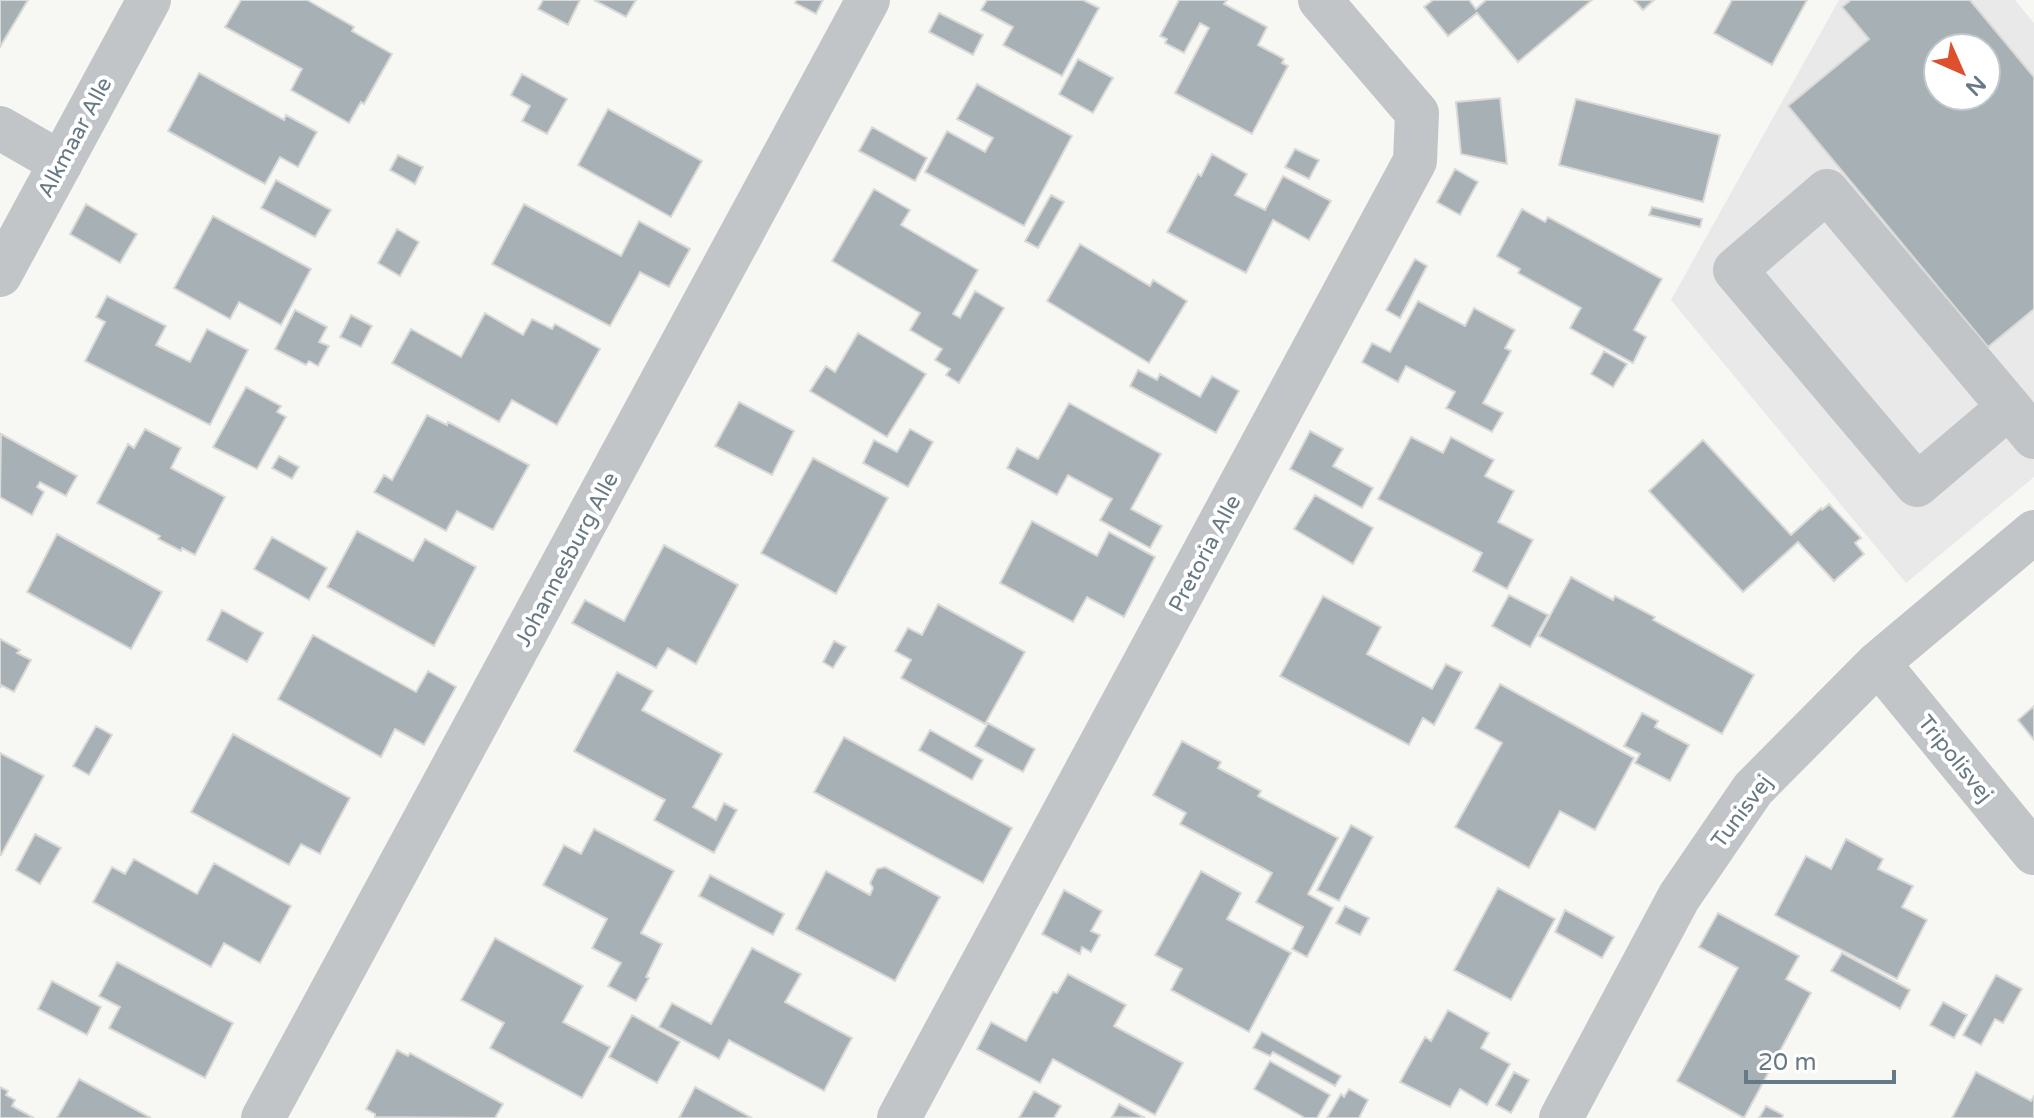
<svg xmlns="http://www.w3.org/2000/svg" width="2034" height="1118" viewBox="0 0 2034 1118" font-family="'Varela Round',sans-serif">
  <style>
    .built { fill: #e8e9e8; fill-rule: evenodd }
    .building { fill: #a7b0b5; stroke: #d9d9d7; stroke-width: 2; fill-rule: evenodd }
    .lines { fill: none; stroke-linecap: round; stroke-linejoin: round }
    .minor { stroke: #c1c5c8; stroke-width: 44 }
    .labels { text-anchor: middle; stroke-width: 8; stroke-linejoin: round; paint-order: stroke }
    .street-label { font-size: 22px; fill: #677984; stroke: #fff }
  </style>
  <rect width="100%" height="100%" fill="#f7f7f4"/>
  <!-- built -->
  <path class="built" d="M1839 0H2015L2034 23V477L1906 583 1671 300ZM1938 48H1986V96H1938Z"/>
  <!-- building -->
  <path class="building" d="M0 0H28L0 47Z
    M241 0H307L354 27 352 31 392 54 364 104 361 102 349 123 291 90 302 69 225 27Z
    M543 0H580L568 25 538 9Z
    M594 0H636L626 17Z
    M797 0H823L816 14 795 3Z
    M987 0H1083L1099 8 1062 76 1003 45 1013 27 981 10Z
    M1179 0H1227L1224 4 1267 27 1258 45 1284 59 1282 63 1288 66 1252 134 1175 93 1209 28 1200 23 1184 53 1165 43 1167 39 1160 36Z
    M1433 0H1469L1476 9 1486 0H1592L1518 62 1477 13 1448 36 1424 7Z
    M1634 0H1654L1643 10Z
    M1732 0H1807L1772 65 1714 33Z
    M1851 0H1970L2034 77V309L1988 347 1788 106 1869 39 1842 7ZM1938 48H1986V96H1938Z
    M939 13 983 35 973 55 929 32Z
    M1078 59 1113 78 1093 113 1059 94Z
    M199 73 284 120 286 115 317 132 298 167 280 157 265 184 168 131Z
    M522 74 567 99 547 134 522 121 530 106 511 95Z
    M977 84 1072 136 1024 226 925 172 947 131 985 152 993 138 957 119Z
    M1500 98 1507 164 1461 154 1456 102Z
    M1576 99 1720 135 1703 202 1559 165Z
    M608 109 702 161 671 217 578 165Z
    M872 127 927 158 915 181 859 151Z
    M1295 149 1319 160 1309 179 1285 167Z
    M1212 154 1247 174 1235 195 1265 210 1283 176 1331 201 1309 240 1273 220 1246 273 1167 232 1198 174 1201 176Z
    M398 155 423 167 415 184 390 170Z
    M1455 169 1478 182 1460 215 1437 202Z
    M276 180 331 210 315 237 261 208Z
    M874 189 910 210 901 225 978 270 953 314 960 318 975 291 1004 308 959 383 946 375 950 369 935 360 942 349 910 330 920 313 832 261Z
    M1051 195 1064 202 1038 248 1025 241Z
    M86 204 137 234 120 263 70 234Z
    M524 204 621 256 639 221 690 249 669 287 640 272 610 326 492 264Z
    M1652 207 1702 219 1700 227 1649 215Z
    M1522 209 1545 222 1548 217 1662 279 1634 330 1646 337 1633 363 1570 328 1581 308 1518 273 1520 269 1497 256Z
    M213 216 311 269 281 325 239 302 230 319 174 288Z
    M397 229 419 242 400 276 378 263Z
    M1080 244 1150 286 1153 280 1187 301 1149 363 1047 301Z
    M1415 259 1427 266 1400 318 1386 310Z
    M107 296 166 326 156 345 190 362 207 329 248 350 210 425 85 361 105 322 96 317Z
    M1418 301 1465 326 1474 308 1515 330 1505 348 1511 351 1483 403 1503 413 1492 432 1446 408 1455 392 1406 366 1398 382 1362 362 1372 343 1390 352Z
    M295 310 327 327 319 342 329 346 318 366 309 361 306 365 275 349Z
    M485 313 523 335 532 319 552 329 555 324 600 349 557 425 512 400 499 422 392 363 411 329 461 357Z
    M351 315 372 326 361 347 340 337Z
    M858 333 926 374 887 437 810 391 826 366 835 372Z
    M1604 351 1627 364 1613 387 1591 374Z
    M1138 370 1157 380 1160 374 1200 397 1212 376 1239 391 1216 433 1130 386Z
    M246 387 281 406 277 412 286 417 257 469 213 447Z
    M739 402 794 431 772 475 715 446Z
    M1069 403 1161 454 1131 509 1162 526 1150 548 1100 520 1112 499 1068 475 1057 495 1007 468 1017 448 1038 459Z
    M427 415 447 425 448 422 529 465 493 530 457 511 446 531 374 492 384 475 392 480Z
    M145 429 181 448 171 468 225 497 195 555 182 548 181 551 158 539 160 536 97 503 128 444 134 448Z
    M910 429 933 442 908 487 863 463 874 440 897 452Z
    M1310 431 1343 449 1333 466 1373 488 1362 508 1290 469Z
    M1 434 77 476 66 496 40 482 37 487 44 492 32 515 0 497Z
    M1411 437 1443 453 1451 437 1494 460 1485 476 1514 491 1498 522 1533 540 1507 589 1473 571 1482 553 1378 499Z
    M1703 440 1791 535 1821 508 1822 510 1829 504 1861 538 1855 543 1864 554 1834 581 1798 542 1743 592 1649 491Z
    M279 456 299 467 292 479 272 468Z
    M813 458 888 498 836 594 761 553Z
    M1315 495 1373 528 1353 564 1294 529Z
    M1032 521 1097 556 1109 532 1155 557 1124 617 1087 597 1073 622 1000 583Z
    M357 531 413 561 425 539 476 567 434 646 327 587Z
    M57 534 162 592 131 649 27 592Z
    M272 537 327 568 309 600 254 569Z
    M664 545 738 585 696 664 668 648 656 668 572 623 585 600 624 621Z
    M1571 577 1613 600 1615 596 1655 617 1653 620 1754 675 1722 734 1539 636Z
    M1509 595 1548 615 1530 647 1492 626Z
    M1323 596 1381 627 1367 654 1432 689 1446 664 1462 672 1434 725 1423 718 1409 745 1280 676Z
    M938 604 1025 652 986 722 1035 749 1023 772 975 746 987 725 901 678 911 660 895 651 908 628 922 635Z
    M222 610 263 633 247 662 207 640Z
    M313 635 416 692 428 671 456 687 424 745 395 729 381 757 278 699Z
    M0 639 20 650 17 653 31 660 14 692 1 685 0 688Z
    M834 641 846 647 833 668 823 662Z
    M617 672 653 691 642 710 722 754 693 807 716 820 724 803 737 810 714 853 654 820 665 800 574 751Z
    M1500 684 1634 758 1595 830 1560 811 1529 868 1455 827 1502 743 1475 728Z
    M2034 706V740L2018 720Z
    M1642 713 1658 721 1655 727 1689 745 1670 781 1635 763 1640 754 1624 746Z
    M96 726 112 735 89 775 73 766Z
    M930 730 983 760 972 780 919 750Z
    M233 734 350 798 320 854 301 844 289 865 191 812Z
    M844 737 1012 828 983 883 814 792Z
    M1182 741 1221 762 1218 768 1261 791 1258 796 1338 838 1308 894 1333 908 1307 957 1292 949 1303 927 1256 902 1272 873 1180 824 1186 813 1153 795Z
    M0 753 44 776 1 855 0 854Z
    M1351 825 1373 837 1339 901 1317 890Z
    M594 829 674 871 641 933 662 944 646 977 649 978 636 1001 608 986 621 963 592 948 607 919 543 885 564 845 581 854Z
    M35 834 61 848 40 884 16 870Z
    M1846 839 1883 859 1878 869 1913 886 1902 907 1927 920 1897 979 1775 915 1806 856 1831 869Z
    M134 859 197 894 214 863 291 906 260 963 224 943 211 967 93 902 112 867 125 874Z
    M885 867 940 897 895 981 796 929 826 871 870 895 873 888 870 883 877 869Z
    M1201 871 1241 893 1227 919 1291 953 1249 1032 1171 990 1182 969 1155 955Z
    M710 875 784 914 773 935 699 896Z
    M1498 888 1555 919 1511 1000 1454 970Z
    M1064 890 1102 911 1091 931 1100 935 1091 952 1082 947 1080 954 1042 934Z
    M1345 906 1369 918 1360 935 1336 923Z
    M1565 910 1614 937 1602 958 1555 932Z
    M1718 913 1799 956 1786 979 1811 993 1744 1118 1677 1081 1738 968 1699 947Z
    M495 938 583 986 563 1022 610 1047 582 1098 490 1048 504 1023 461 1000Z
    M752 948 801 974 785 1002 852 1038 824 1091 729 1040 719 1059 659 1027 672 1003 711 1024Z
    M1842 953 1910 990 1900 1009 1831 971Z
    M117 962 233 1023 205 1078 109 1028 120 1007 99 996Z
    M1068 974 1126 1005 1114 1026 1183 1063 1155 1115 1053 1059 1040 1083 977 1049 991 1022 1026 1041 1053 992 1057 993Z
    M1996 975 2022 989 2003 1023 1995 1019 1981 1045 1963 1035Z
    M52 981 101 1007 87 1035 38 1009Z
    M1943 1002 1967 1015 1954 1038 1930 1025Z
    M1448 1010 1489 1033 1481 1048 1510 1064 1487 1105 1460 1089 1450 1107 1400 1082 1425 1037 1431 1041Z
    M632 1015 680 1042 657 1083 609 1057Z
    M1262 1032 1341 1076 1335 1086 1273 1052 1270 1056 1253 1048Z
    M397 1050 408 1056 410 1053 503 1104 495 1118 375 1117V1114L366 1109Z
    M1270 1061 1330 1095 1317 1118H1305L1254 1089Z
    M1514 1072 1529 1080 1511 1113 1496 1105Z
    M1976 1072 2031 1101 2034 1096V1118H1952Z
    M79 1079 151 1118H57Z
    M0 1087 8 1091 6 1095 15 1100 12 1106 34 1118H0Z
    M695 1087 752 1118H679Z
    M1349 1089 1368 1100 1359 1118H1327L1341 1094 1344 1097Z
    M1034 1091 1061 1106 1054 1118H1019Z
    M1119 1104 1145 1118 1112 1117Z
    M1766 1106 1783 1115 1782 1118H1759Z"/>
  <g class="lines">
    <!-- minor -->
    <path class="minor" d="M0 128 61 163
      M0 275 149 0
      M2009 407 1917 485 1735 270 1827 191 2009 407 2034 437
      M1878 663 2034 853
      M263 1118 868 0
      M899 1118 1415 161 1417 113 1320 0
      M1561 1118 1679 897 1753 789 1878 663 2034 532"/>
  </g>
  <g class="labels">
    <!-- street labels -->
    <g class="street-label">
      <text transform="translate(74 137) rotate(-62)" y="8">Alkmaar Alle</text>
      <text transform="translate(1204 553) rotate(-62)" y="8">Pretoria Alle</text>
      <text transform="translate(566 559) rotate(-62)" y="8">Johannesburg Alle</text>
      <text transform="translate(1956 758) rotate(51)" y="8">Tripolisvej</text>
      <text transform="translate(1741 811) rotate(-53)" y="8">Tunisvej</text>
    </g>
  </g>
  <!-- north arrow -->
  <g transform="translate(1962 72) rotate(135)"><circle r="38" fill="#ffffff" stroke="#c2c9ce" stroke-width="2"/>
  <path d="M0-6L14 30L0 20L-14 30Z" fill="#de4f2d"/>
  <text y="-12" font-size="22" font-weight="bold" text-anchor="middle" fill="#677984">N</text>
  </g>
  <!-- scale -->
  <path d="M1746 1070v12h148v-12" fill="none" stroke="#677984" stroke-width="4"/>
  <text x="1758" y="1070" font-size="24" fill="#677984" stroke="#ffffff" stroke-width="6" paint-order="stroke">20 m</text>
</svg>
